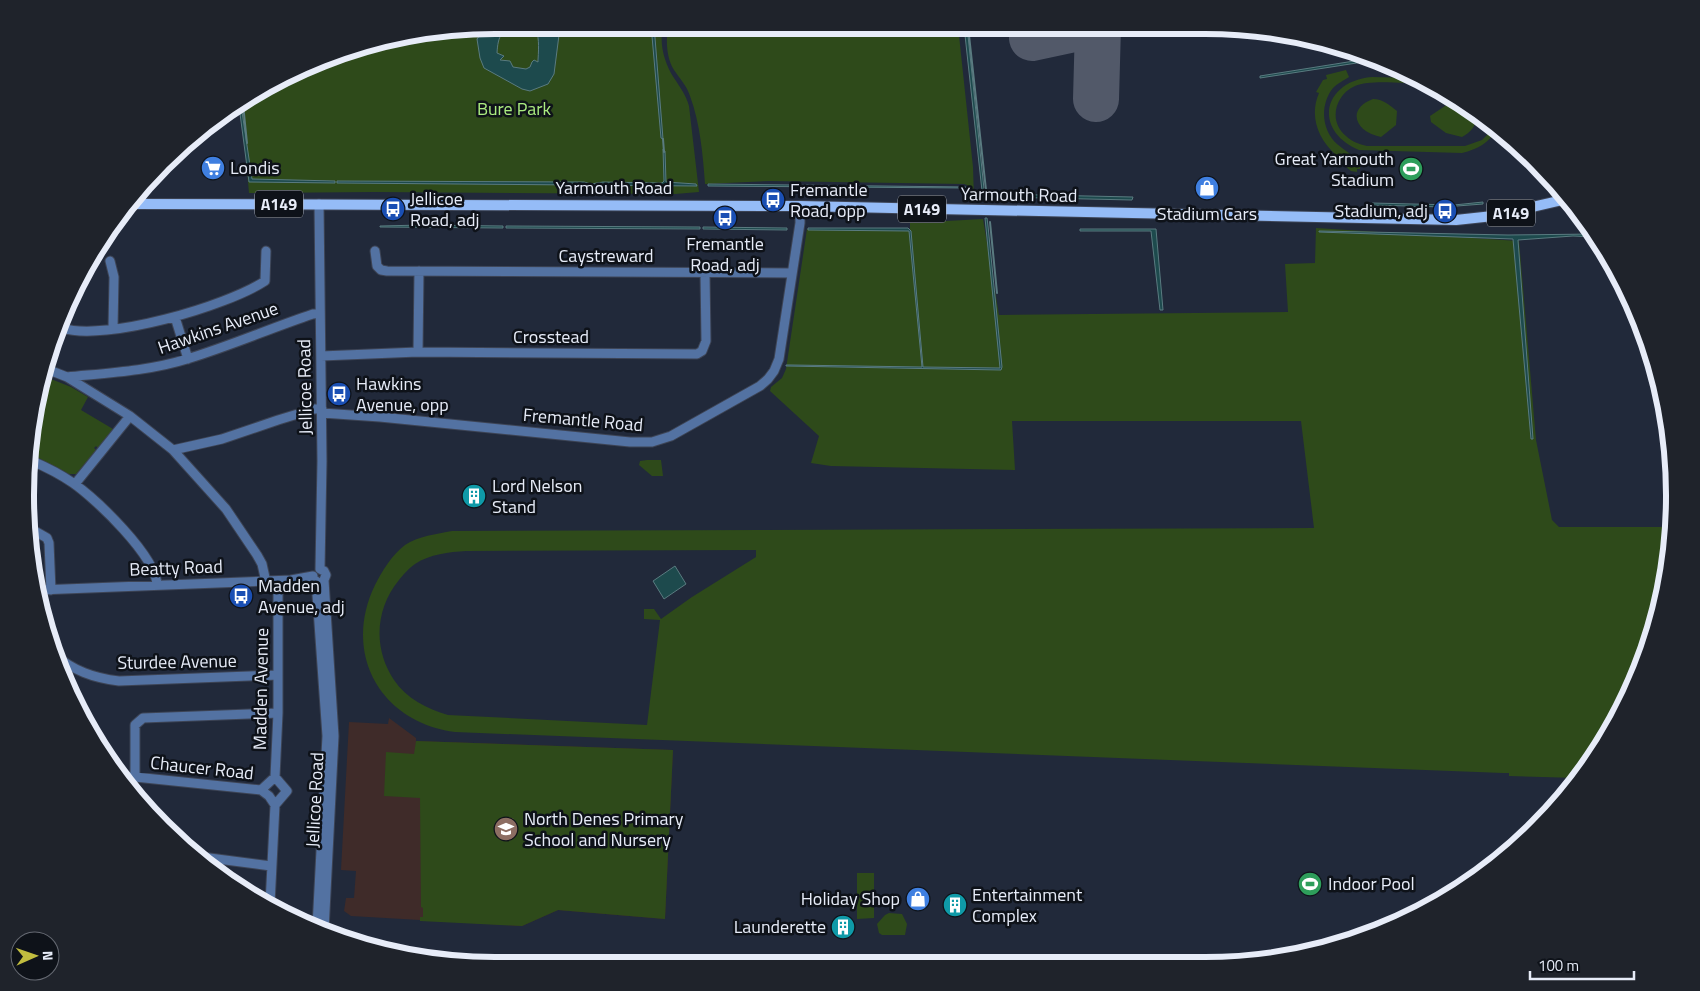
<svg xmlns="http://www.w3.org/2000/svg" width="1700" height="991" viewBox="0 0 1700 991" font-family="'Titillium Web',sans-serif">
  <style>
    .education { fill: #3f2b29 }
    .green { fill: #2e4a1a; fill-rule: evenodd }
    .water { fill: #1d4a4d; stroke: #5a7b80 }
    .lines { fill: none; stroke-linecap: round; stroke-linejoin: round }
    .stream { stroke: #5a7b80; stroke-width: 2 }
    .runway { stroke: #525969; stroke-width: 46 }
    .minor-casing { stroke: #3d4455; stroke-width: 11 }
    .major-casing { stroke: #3d4455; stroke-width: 12 }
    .minor { stroke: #5372a2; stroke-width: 9 }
    .major { stroke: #95bcf7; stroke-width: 10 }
    .labels { text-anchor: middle; stroke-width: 5; stroke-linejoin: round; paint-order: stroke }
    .shield { fill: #0e1219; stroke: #a6abb5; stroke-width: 1 }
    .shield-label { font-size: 16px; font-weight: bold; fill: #e7ecf8 }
    .park-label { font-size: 18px; fill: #abec80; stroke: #0e1219 }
    .poi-label { font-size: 18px; fill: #e7ecf8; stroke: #0e1219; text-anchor: start }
    .street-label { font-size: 18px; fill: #e7ecf8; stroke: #0e1219 }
    .rim { fill: none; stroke: #e7ecf8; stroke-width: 6 }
  </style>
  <rect width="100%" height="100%" fill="#21293a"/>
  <!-- education -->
  <path class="education" d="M389 718 416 738V741L673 750 665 919 558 910 522 926 351 916 344 911 346 898H354L356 871 341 870 349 722 388 724Z"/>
  <!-- green -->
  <path class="green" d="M496 25H663C659 44 664 62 674 78 680 87 686 95 689 106L699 192 675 194 375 192 249 193 241 105 345 50Z
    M668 25 958 26 973 167 974 199H970V191L967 185 964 184 770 181 705 184C703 155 700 123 690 96 687 86 680 79 674 70 666 57 666 40 668 25Z
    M1346 70 1349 77C1344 80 1337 84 1333 88 1320 104 1321 130 1337 144 1344 150 1352 155 1360 160V169H1357V172L1351 171 1335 158 1336 155C1318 139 1309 116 1319 93L1316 92 1323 80 1327 79 1326 75Z
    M1372 77 1413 78 1425 84C1407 84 1371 79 1355 86 1335 95 1328 121 1346 136 1352 142 1359 144 1367 146H1465L1482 140 1489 133 1493 126 1497 130C1488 143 1478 149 1462 153L1359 150C1312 130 1323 81 1372 77Z
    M1373 99C1383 99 1389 105 1397 111L1396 125 1381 137C1355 132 1346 109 1373 99Z
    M1451 102C1476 100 1486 125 1462 137L1446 133 1431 122 1430 116Z
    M983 219 999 315 1288 312 1285 264 1315 263 1316 228 1519 241 1536 440 1552 520 1559 527H1672C1670 547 1670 569 1666 588 1650 654 1621 726 1578 778L1509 776V773H1503L455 732C380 722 342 653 375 585 382 571 392 555 405 545 418 536 437 534 452 531L1314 528 1301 421H1012L1015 470 831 466 811 463 819 436 770 391 771 387 782 378 786 369 807 229 910 230V223ZM756 550V557L692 597 661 619 654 609H644V619L660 620 647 725 448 715C427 709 406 698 394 680 373 649 375 609 399 580 403 575 409 568 415 564 430 554 449 552 466 551Z
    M41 375 71 387 88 397 81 410 113 429 98 448 96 446 94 448 96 450 76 474H69L33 455Z
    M647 460H661L663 476H652L639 465 640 461Z
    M416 741 673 750 665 919 558 910 522 926 420 921V917H423V908L421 907 420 798 384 796 386 752 414 754Z
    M857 873H874V918L857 919Z
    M889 913 902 914 907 924 905 935H882L879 933 877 924 885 915Z"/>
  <!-- water -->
  <path class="water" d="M496 25H519C501 29 498 36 497 53L504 56 500 60 510 61 513 67 526 69 530 67 532 62 534 60 538 62V60C539 45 539 37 535 25H555L559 35 554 74 548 84 530 91 522 89 484 68 480 58 477 39 486 27Z
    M651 25H654L663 139 661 138Z
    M964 26H967L984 189 987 194 985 196V200H983Z
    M1373 58 1376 60 1260 78V76Z
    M241 105 252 179 335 181V183L249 182 239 106Z
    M663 149 665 151 666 182 696 184 697 186 337 183V181L584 182 591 184 603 182 662 183 664 181Z
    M708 184 966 187V188L708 186Z
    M990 191 997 194 1133 197 1132 200 999 197 990 194Z
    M1483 202V204L1444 207 1372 205V203L1454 205Z
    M985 218H987L988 226 1002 367 1001 370 786 366V365H791L922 367 909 231 808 230V228H908L911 231 923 367 1000 368Z
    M422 225 503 226V228L380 227V226Z
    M506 226 700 227V229L506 228Z
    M703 227 787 228V230L703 229Z
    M1080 229H1156L1163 310H1160L1151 231H1080Z
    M1319 231 1508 235 1596 234 1597 237 1573 236 1518 240 1533 439H1531L1513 239 1319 232Z
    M675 566 686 584 664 599 653 581Z"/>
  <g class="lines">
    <!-- stream -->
    <path class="stream" d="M968 26 987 199
      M243 104 247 143
      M663 139 664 152
      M557 184H585
      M592 185 604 184
      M990 222 997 293"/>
    <!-- runway -->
    <path class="runway" d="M1032 38 1088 26
      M1096 99 1098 26"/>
    <!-- minor casing -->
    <g class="minor-casing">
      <path id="minor" d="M319 204 322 461 320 569
        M375 251 377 266 381 270 387 271 792 273
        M110 261 114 277 113 328
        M175 317 188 359
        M62 328C105 342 227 306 265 281L266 251
        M418 352 419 271
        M321 356 418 352 697 354 702 351 706 341 705 273
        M44 368 67 377 130 416 173 450 226 509 257 555 262 564 266 582
        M67 377C107 373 149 371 187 359 230 346 271 328 313 314L320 313
        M322 413 380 417 630 442H652L671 436 760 386 768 379 774 371 779 359 800 223V206
        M173 450 222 439 278 420 314 409H322
        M32 461C46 467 60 474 73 483 96 499 156 556 157 585
        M75 484 130 416
        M26 526 47 538 49 543 51 590
        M320 569 324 571 326 575 324 580 334 736 324 931
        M316 581 327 736 317 927
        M39 590 291 580 313 576
        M53 653C73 671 94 678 119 681L278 675
        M120 777H135L261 790 269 796 275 805
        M135 777V725L143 718 278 713
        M261 790 275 777 278 713V581
        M202 857 271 866
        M270 904 275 805 287 791 275 777"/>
    </g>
    <!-- major casing -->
    <g class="major-casing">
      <path id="major" d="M133 204 800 206 1456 220 1493 216 1567 199"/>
    </g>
    <!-- minor -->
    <use href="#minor" class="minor"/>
    <!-- major -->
    <use href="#major" class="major"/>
  </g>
  <!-- icons -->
  <defs>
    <g id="supermarket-disc" transform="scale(1.25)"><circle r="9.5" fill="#3f7fe0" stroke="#0e1219"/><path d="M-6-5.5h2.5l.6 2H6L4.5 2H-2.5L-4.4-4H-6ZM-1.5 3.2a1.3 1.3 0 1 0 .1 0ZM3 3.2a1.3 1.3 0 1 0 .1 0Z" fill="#fff"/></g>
    <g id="stadium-disc" transform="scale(1.25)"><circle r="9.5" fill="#2e9e5b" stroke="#0e1219"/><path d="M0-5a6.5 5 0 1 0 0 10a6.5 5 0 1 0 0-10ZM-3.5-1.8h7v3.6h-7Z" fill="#fff"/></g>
    <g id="shop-disc" transform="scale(1.25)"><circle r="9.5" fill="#3f7fe0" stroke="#0e1219"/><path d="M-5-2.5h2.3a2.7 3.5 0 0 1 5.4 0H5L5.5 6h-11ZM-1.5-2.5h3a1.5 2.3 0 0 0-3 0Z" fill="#fff"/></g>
    <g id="bus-disc" transform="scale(1.25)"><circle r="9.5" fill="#1a4fb4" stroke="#0e1219"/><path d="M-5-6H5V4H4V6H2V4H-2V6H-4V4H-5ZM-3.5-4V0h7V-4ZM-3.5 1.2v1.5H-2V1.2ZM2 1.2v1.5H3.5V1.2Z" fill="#fff"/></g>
    <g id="building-disc" transform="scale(1.25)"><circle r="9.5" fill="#0f9aa8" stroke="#0e1219"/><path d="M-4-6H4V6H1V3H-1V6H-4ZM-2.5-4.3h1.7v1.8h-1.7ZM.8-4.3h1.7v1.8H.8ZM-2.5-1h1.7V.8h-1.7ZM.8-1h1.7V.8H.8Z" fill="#fff"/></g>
    <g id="school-disc" transform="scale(1.25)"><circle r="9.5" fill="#8d6e63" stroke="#0e1219"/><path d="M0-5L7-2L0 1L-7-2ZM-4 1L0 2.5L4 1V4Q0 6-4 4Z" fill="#fff"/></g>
  </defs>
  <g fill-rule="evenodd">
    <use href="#supermarket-disc" x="213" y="168"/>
    <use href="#stadium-disc" x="1411" y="169"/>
    <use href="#shop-disc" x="1207" y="188"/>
    <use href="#bus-disc" x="773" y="200"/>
    <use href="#bus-disc" x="393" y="209"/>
    <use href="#bus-disc" x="1445" y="211"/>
    <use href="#bus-disc" x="725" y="218"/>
    <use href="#bus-disc" x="339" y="394"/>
    <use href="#building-disc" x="474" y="496"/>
    <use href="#bus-disc" x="241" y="596"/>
    <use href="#school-disc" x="506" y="829"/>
    <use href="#stadium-disc" x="1310" y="884"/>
    <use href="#shop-disc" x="918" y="899"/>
    <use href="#building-disc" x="955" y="905"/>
    <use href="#building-disc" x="843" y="927"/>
  </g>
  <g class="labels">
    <!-- shield labels -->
    <g class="shield">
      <rect x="255" y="190.5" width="48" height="27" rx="4"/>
      <rect x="898" y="195.5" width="48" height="27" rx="4"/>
      <rect x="1487" y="199.5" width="48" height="27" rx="4"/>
    </g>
    <g class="shield-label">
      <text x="279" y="210">A149</text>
      <text x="922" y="215">A149</text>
      <text x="1511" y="219">A149</text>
    </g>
    <!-- park labels -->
    <g class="park-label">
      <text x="514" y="115">Bure Park</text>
    </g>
    <!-- poi labels -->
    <g class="poi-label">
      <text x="1394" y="165" text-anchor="end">Great Yarmouth<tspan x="1394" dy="21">Stadium</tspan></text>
      <text x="230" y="174">Londis</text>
      <text x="790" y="196">Fremantle<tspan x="790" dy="21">Road, opp</tspan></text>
      <text x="410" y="205">Jellicoe<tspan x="410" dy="21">Road, adj</tspan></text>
      <text x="1428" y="217" text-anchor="end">Stadium, adj</text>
      <text x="1207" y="220" text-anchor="middle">Stadium Cars</text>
      <text x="725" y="250" text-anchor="middle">Fremantle<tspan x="725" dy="21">Road, adj</tspan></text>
      <text x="356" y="390">Hawkins<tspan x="356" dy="21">Avenue, opp</tspan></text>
      <text x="492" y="492">Lord Nelson<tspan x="492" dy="21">Stand</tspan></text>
      <text x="258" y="592">Madden<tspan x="258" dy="21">Avenue, adj</tspan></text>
      <text x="524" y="825">North Denes Primary<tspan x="524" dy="21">School and Nursery</tspan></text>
      <text x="1328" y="890">Indoor Pool</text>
      <text x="972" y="901">Entertainment<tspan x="972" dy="21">Complex</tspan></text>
      <text x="900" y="905" text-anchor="end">Holiday Shop</text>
      <text x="826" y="933" text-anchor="end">Launderette</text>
    </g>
    <!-- street labels -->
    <g class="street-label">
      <text x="614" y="194">Yarmouth Road</text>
      <text transform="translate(1019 195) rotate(1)" y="6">Yarmouth Road</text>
      <text x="606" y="262">Caystreward</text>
      <text transform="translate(218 328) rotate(-19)" y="6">Hawkins Avenue</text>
      <text x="551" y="343">Crosstead</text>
      <text transform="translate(305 387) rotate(-91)" y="6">Jellicoe Road</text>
      <text transform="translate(583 420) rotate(5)" y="6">Fremantle Road</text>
      <text transform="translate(176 568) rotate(-2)" y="6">Beatty Road</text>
      <text transform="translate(177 662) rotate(-1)" y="6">Sturdee Avenue</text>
      <text transform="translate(261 689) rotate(-89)" y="6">Madden Avenue</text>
      <text transform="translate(202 768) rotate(6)" y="6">Chaucer Road</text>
      <text transform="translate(315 800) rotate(-87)" y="6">Jellicoe Road</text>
    </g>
  </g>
  <!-- crop -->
  <path d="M0 0H1700V991H0ZM495 34H1205A461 461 0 0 1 1666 495V496A461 461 0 0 1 1205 957H495A461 461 0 0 1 34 496V495A461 461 0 0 1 495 34Z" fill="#1f232b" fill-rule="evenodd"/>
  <path class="rim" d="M495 34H1205A461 461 0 0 1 1666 495V496A461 461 0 0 1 1205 957H495A461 461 0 0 1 34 496V495A461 461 0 0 1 495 34Z"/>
  <!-- north arrow -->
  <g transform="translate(35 956) rotate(88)"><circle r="24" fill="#0e1219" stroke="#656972"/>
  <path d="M0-4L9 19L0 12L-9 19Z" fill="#c1bd3f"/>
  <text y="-8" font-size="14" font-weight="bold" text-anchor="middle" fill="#e7ecf8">N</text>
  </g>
  <!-- scale -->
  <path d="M1530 971v8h104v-8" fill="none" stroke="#e7ecf8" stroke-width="2.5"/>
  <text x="1538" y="971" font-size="15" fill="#e7ecf8" stroke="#0e1219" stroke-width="4" paint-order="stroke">100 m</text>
</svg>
